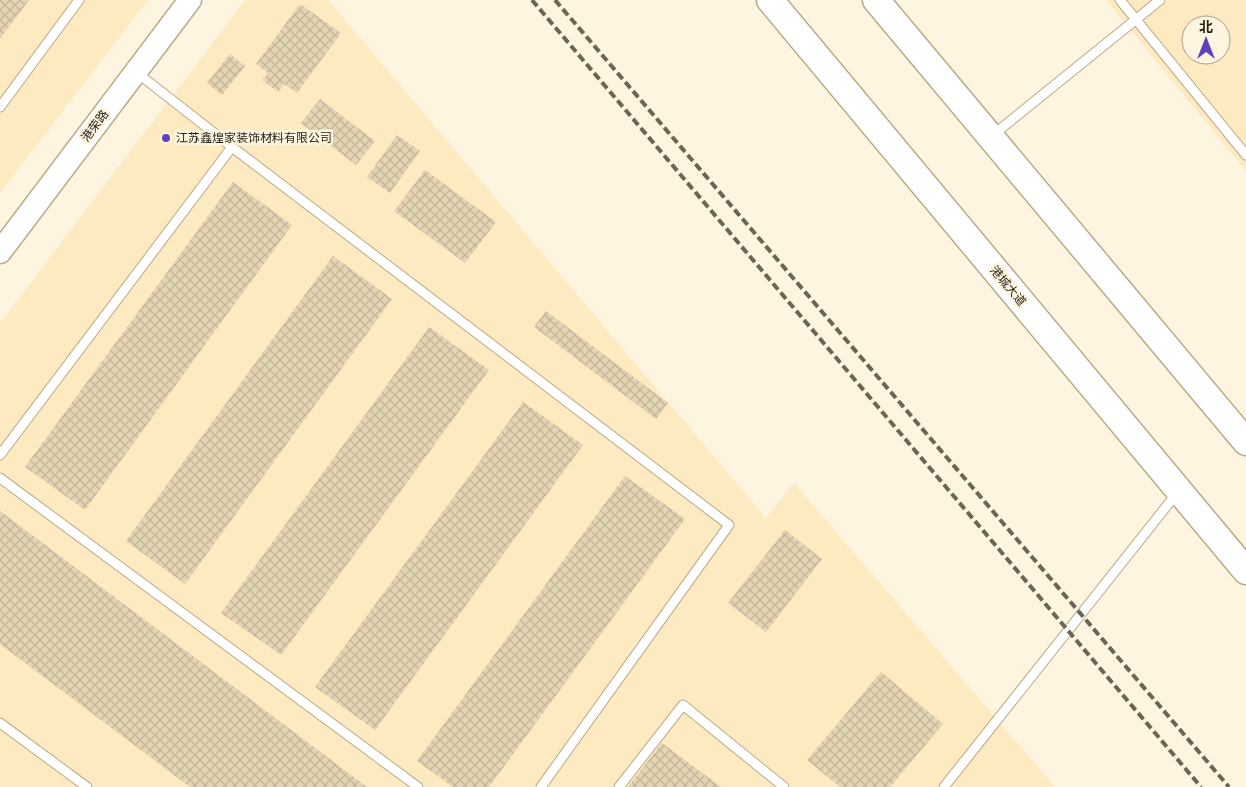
<svg xmlns="http://www.w3.org/2000/svg" width="1246" height="787" viewBox="0 0 1246 787" font-family="Rubik,'Noto Sans SC',sans-serif">
  <style>
    .built { fill: #fdeac0; fill-rule: evenodd }
    .building { fill: url(#building-cross-hatch) }
    .lines { fill: none; stroke-linecap: round; stroke-linejoin: round }
    .service-casing { stroke: #b9aa89; stroke-width: 11 }
    .tertiary-casing { stroke: #b9aa89; stroke-width: 25 }
    .secondary-casing { stroke: #b9aa89; stroke-width: 29 }
    .service { stroke: #fff; stroke-width: 9 }
    .tertiary { stroke: #fff; stroke-width: 22 }
    .secondary { stroke: #fff; stroke-width: 26 }
    .rail { stroke: #6c6556; stroke-width: 4; stroke-dasharray: 8 4; stroke-linecap: butt }
    .poi-dot { fill: #6141ba; stroke: #fef5e0; stroke-width: 2 }
    .labels { text-anchor: middle; stroke-width: 5; stroke-linejoin: round; paint-order: stroke }
    .street-label { font-size: 12px; fill: #251f12; stroke: #fef5e0 }
    .poi-label { font-size: 12px; fill: #251f12; stroke: #fef5e0; text-anchor: start }
  </style>
  <defs>
    <pattern id="building-cross-hatch" width="8" height="8" patternUnits="userSpaceOnUse" patternTransform="scale(1.25)"><rect width="8" height="8" fill="#e3d4b2"/><path d="M0 0l8 8M0 8l8-8" fill="none" stroke="#c3b698"/></pattern>
  </defs>
  <rect width="100%" height="100%" fill="#fef5e0"/>
  <!-- built -->
  <path class="built" d="M0 0H148L0 193Z
    M245 0H328L766 518 794 483 1055 787H0V323Z
    M1106 0H1246V171ZM1191 25H1221V55H1191Z"/>
  <!-- building -->
  <path class="building" d="M0 0H29L0 39Z
    M300 4 341 33 297 93 284 84 278 92 262 80 268 73 256 64Z
    M230 54 245 66 222 95 207 83Z
    M320 99 375 141 356 165 301 123Z
    M397 135 420 151 390 193 367 177Z
    M425 170 496 222 465 263 394 211Z
    M233 182 292 225 85 510 25 467Z
    M333 256 392 299 185 584 126 541Z
    M546 311 668 403 656 419 534 327Z
    M429 327 489 370 281 655 221 613Z
    M523 402 583 445 375 730 315 687Z
    M625 476 685 519 489 787H453L417 761Z
    M0 511 367 787H190L0 644Z
    M785 530 822 559 766 632 728 603Z
    M881 672 943 724 890 787H840L807 760Z
    M662 743 721 787H628Z"/>
  <g class="lines">
    <!-- service casing -->
    <g class="service-casing">
      <path id="service" d="M1120 0 1246 155
        M136 72 232 147
        M0 107 79 0
        M993 135 1160 0
        M0 455 232 147 729 525 541 787
        M0 478 418 787
        M0 723 87 787
        M619 787 683 705 784 787
        M944 787 1177 493"/>
    </g>
    <!-- tertiary casing -->
    <g class="tertiary-casing">
      <path id="tertiary" d="M0 252 190 0"/>
    </g>
    <!-- secondary casing -->
    <g class="secondary-casing">
      <path id="secondary" d="M770 0 1246 571
        M876 0 1246 442"/>
    </g>
    <!-- service -->
    <use href="#service" class="service"/>
    <!-- tertiary -->
    <use href="#tertiary" class="tertiary"/>
    <!-- secondary -->
    <use href="#secondary" class="secondary"/>
    <!-- rail -->
    <path class="rail" d="M532 0 1201 787
      M555 0 1229 787"/>
  </g>
  <!-- markers -->
  <circle class="poi-dot" cx="166" cy="138" r="5"/>
  <g class="labels">
    <!-- street labels -->
    <g class="street-label">
      <text transform="translate(95 126) rotate(-53)" y="4">港荣路</text>
      <text transform="translate(1008 286) rotate(50)" y="4">港城大道</text>
    </g>
    <!-- poi labels -->
    <g class="poi-label">
      <text x="176" y="142">江苏鑫煌家装饰材料有限公司</text>
    </g>
  </g>
  <!-- north arrow -->
  <g transform="translate(1206 40)"><circle r="24" fill="#fef5e0" stroke="#a79f8e"/>
  <path d="M0-4L9 19L0 12L-9 19Z" fill="#6141ba"/>
  <text y="-8" font-size="14" font-weight="bold" text-anchor="middle" fill="#251f12">北</text>
  </g>
</svg>
